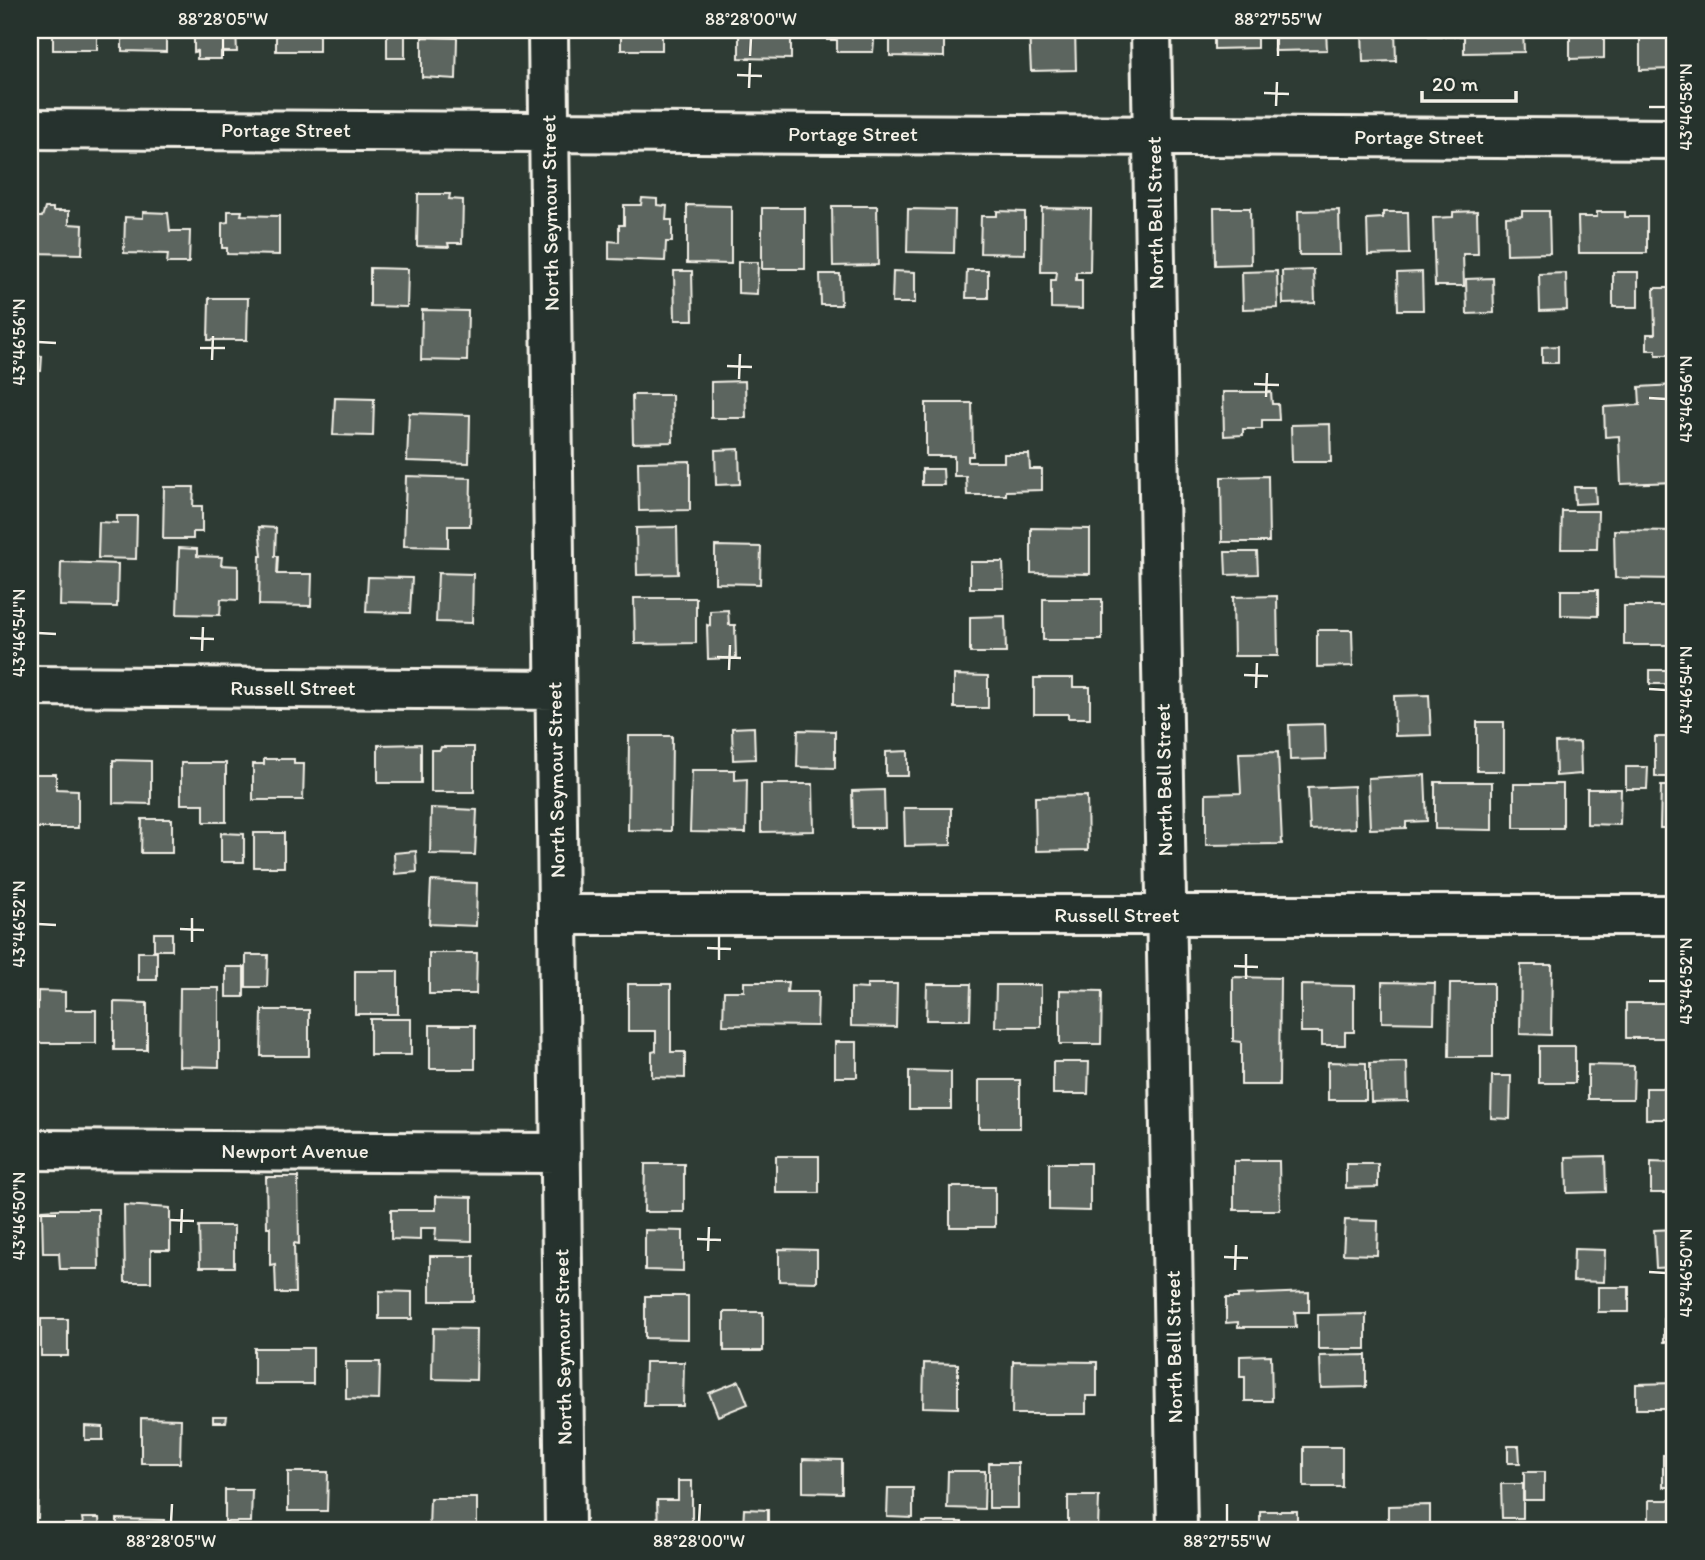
<svg xmlns="http://www.w3.org/2000/svg" width="1705" height="1560" viewBox="0 0 1705 1560" font-family="Itim,sans-serif">
  <style>
    .building { fill: #5c655e; stroke: #f4f1e8; stroke-width: 2 }
    .lines { fill: none; stroke-linecap: round; stroke-linejoin: round }
    .minor-casing { stroke: #f4f1e8; stroke-width: 44 }
    .minor { stroke: #26332d; stroke-width: 38 }
    .ticks { fill: none; stroke: #f4f1e8; stroke-width: 2.5 }
    .labels { text-anchor: middle; stroke-width: 7; stroke-linejoin: round; paint-order: stroke }
    .street-label { font-size: 21px; fill: #f4f1e8; stroke: #26332d }
    .neatline { fill: none; stroke: #f4f1e8; stroke-width: 2.5 }
    .ticks-label { font-size: 18px; text-anchor: middle; fill: #f4f1e8 }
  </style>
  <rect width="100%" height="100%" fill="#2e3b34"/>
  <filter id="ink" filterUnits="userSpaceOnUse"><feTurbulence type="fractalNoise" baseFrequency=".0143" numOctaves="2"/><feDisplacementMap in="SourceGraphic" scale="14" xChannelSelector="R" yChannelSelector="G"/><feConvolveMatrix kernelMatrix="1 2 1 2 8 2 1 2 1" color-interpolation-filters="sRGB"/></filter>
  <g filter="url(#ink)">
    <!-- building -->
    <path class="building" d="M53 30H97V50H53Z
      M122 30H166V52L122 51Z
      M194 30H236L237 52H221V59H197V51L194 52Z
      M276 30H319V51H276Z
      M387 30H405V58H387Z
      M621 30H662V50H621Z
      M739 30H806V37H791V59L739 58Z
      M827 30H875L873 52H837V40H827Z
      M890 30H944V57L890 56Z
      M989 30H1017V36H989Z
      M1029 30H1075L1076 70 1031 71Z
      M1214 30H1257V48L1214 49Z
      M1275 30H1326L1327 50 1275 51Z
      M1362 30H1395L1396 61 1363 62Z
      M1429 30H1523L1524 52 1464 53V36H1429Z
      M1570 30H1604V58L1570 59Z
      M1640 30H1675V69L1640 70Z
      M422 37 457 38 456 79 422 77Z
      M418 194H450L449 199 463 200 462 243H448L449 247 417 246Z
      M642 198 657 199V205L667 206 666 220H672V242H666L665 261 609 259V241L619 242V225H624V205H641Z
      M687 205 731 206V264L687 263Z
      M832 206H877L878 265 833 266Z
      M45 208H53V211H69V224L83 225 82 254 30 253V217H42Z
      M762 208H805V269H762Z
      M1042 208 1091 209 1090 272H1076V280H1082V309L1051 308V280H1056L1057 272H1041Z
      M1214 208H1250L1251 264 1215 265Z
      M908 209 955 210 954 253 907 252Z
      M1339 210 1340 255H1299L1298 211Z
      M228 211H242L241 215 279 216V255L227 254V248H222V223L228 222Z
      M997 211 1025 212V254L980 253 981 216H997Z
      M1477 211 1478 254H1463L1464 286H1435L1433 218 1453 217V212Z
      M1522 211H1549L1550 253 1507 254 1506 217 1522 216Z
      M143 212 168 213 170 231H190L189 263H167L168 254 124 253 125 217 143 218Z
      M1383 212H1408L1409 254 1368 255 1367 219 1383 218Z
      M1597 212H1625V217H1647V253H1579L1578 217H1597Z
      M738 262H758L757 294 738 293Z
      M370 268 408 269 407 307 370 306Z
      M967 270H988V298H966Z
      M1314 270 1315 303 1283 304 1282 271Z
      M674 271H692L693 320H675Z
      M893 271 915 272V303H892Z
      M1277 271 1278 308 1243 309 1242 272Z
      M1422 272 1423 310H1398L1397 273Z
      M1613 272H1638V307H1613Z
      M1566 273 1567 310 1540 311 1539 274Z
      M820 274H840L841 305H821Z
      M1493 278 1494 313 1467 314 1466 279Z
      M1654 288H1671V301H1675V355H1656V350H1647V334H1655Z
      M209 298H248L247 340H208Z
      M422 310 468 311 467 361 421 360Z
      M1558 346V363H1542V347Z
      M32 355 42 356 41 371H31Z
      M745 381 746 418H711V382Z
      M1675 385V482L1621 484 1619 436 1605 437 1604 407 1640 405 1639 387Z
      M1223 392H1271L1272 404H1278L1279 420H1262V429H1243V435L1224 436Z
      M632 395H672L673 442 633 443Z
      M335 398 374 399 373 436 333 435Z
      M926 403H972L973 456H968V462H1004V454H1029L1030 469H1042V490L1006 491V495H967L966 476H954V456H926Z
      M409 413 470 415 469 463 407 461Z
      M1330 424 1331 462H1292L1291 425Z
      M739 449 740 484 716 485 715 450Z
      M690 461V510L639 511 638 462Z
      M922 469H943L944 485H922Z
      M406 476 471 478 470 526H448V547L404 546Z
      M1268 476 1269 542H1222L1221 477Z
      M164 487H194L193 506H202V532H193V539H163Z
      M1574 487H1595L1596 503 1575 504Z
      M1562 511H1598L1597 549H1561Z
      M117 516H137L136 559 98 558 99 522 117 523Z
      M259 527 276 528 275 556H278L277 574H312L311 606 259 605 260 556H262Z
      M677 527 678 574 637 575 636 528Z
      M1031 528 1090 529V574L1031 573Z
      M1614 530 1675 531V579L1615 578Z
      M715 546 761 547 760 584 715 583Z
      M179 548 197 549V556L222 557 221 565 238 566V600L221 599 220 615 177 614Z
      M1225 552H1257L1258 574 1226 575Z
      M61 562 118 564 117 607 60 606Z
      M970 562H1003L1004 588H970Z
      M438 573 473 574 472 623 436 622Z
      M368 577 412 578 410 613 366 612Z
      M1561 590H1598V616L1561 615Z
      M1277 596 1278 656H1234L1233 597Z
      M634 598H696V643L635 644Z
      M1043 599H1102V640H1043Z
      M1624 606H1671V617H1675V645H1624Z
      M728 610 729 625H735L736 658 708 659 707 625 710 626V611Z
      M1005 616 1006 653H970V617Z
      M1317 630H1352L1353 666 1317 667Z
      M1650 670H1673V684H1650Z
      M954 675 988 676V708H954Z
      M1034 678H1073V687H1090V718H1068V714H1034Z
      M1429 695 1431 735 1395 736 1394 696Z
      M1477 722H1504V771H1477Z
      M1325 724 1326 759 1290 760 1289 725Z
      M754 727 755 759 733 760 732 728Z
      M798 730 835 731V768L797 767Z
      M629 736H672L671 831 628 830Z
      M1655 737H1675V777H1655Z
      M1580 742 1581 774 1556 776 1555 743Z
      M421 744V783H378V745Z
      M441 747H474V792H431V750H440Z
      M908 751V776H886V752Z
      M1278 752 1282 844 1206 845V794L1241 793 1239 753Z
      M264 759H294V764H304L303 800H253V764H264Z
      M113 760 151 761V804L113 803Z
      M181 763H226V822H204V804H181Z
      M1626 767H1648L1647 789H1626Z
      M692 770H735V780L747 779 746 833 690 832Z
      M30 774H56V789L78 790V828H30Z
      M1425 775 1427 821 1406 822V828L1370 829 1368 778Z
      M1435 782H1492V830L1435 829Z
      M761 784H813L814 831 761 832Z
      M1514 784H1563V828H1514Z
      M1354 786 1355 828 1310 830 1308 788Z
      M1661 786H1675V828H1660Z
      M1587 789H1621L1620 825 1587 824Z
      M884 790 885 828H853L852 791Z
      M1087 796 1088 850 1036 851 1035 797Z
      M431 808 477 810 475 855 430 854Z
      M904 808H951V845L905 846Z
      M142 819H172V853H141Z
      M221 833 244 834V862H221Z
      M254 833H284V867H254Z
      M416 851 417 872 395 874 394 853Z
      M431 881 477 883 476 926 429 924Z
      M154 933H172V950H154Z
      M138 952H157V980H138Z
      M429 953H477L476 994H429Z
      M246 955H268L267 987H246Z
      M1521 965H1552L1551 1035 1520 1034Z
      M226 967H244V997H226Z
      M355 971H398V1014H355Z
      M1233 977 1280 978 1279 1085H1241V1042L1233 1041Z
      M744 982H788L787 992H818L817 1026 723 1025 724 991H744Z
      M1382 982 1435 983 1434 1023 1382 1022Z
      M1450 983H1493V1057H1449Z
      M628 984H671V1052H685V1078L652 1077V1052L656 1051V1031H628Z
      M867 984H897L896 1027 851 1026V988L867 989Z
      M927 984H971L970 1020H926Z
      M996 985H1041V1027H995Z
      M1301 985 1354 986V1032H1345V1045H1322V1032H1301Z
      M180 988H219V1067L179 1066Z
      M1060 990 1102 991 1101 1044H1060Z
      M38 991 65 992V1010H96V1043H30V1009H38Z
      M114 1002 147 1003V1050H114Z
      M1626 1003H1675V1038H1626Z
      M262 1010H309V1056H261Z
      M370 1019H411V1055H370Z
      M430 1025H475V1069H430Z
      M835 1042H857V1077H835Z
      M1539 1046H1575V1083H1539Z
      M1053 1062H1089L1088 1094H1053Z
      M1328 1062 1366 1063V1100H1328Z
      M1407 1062 1408 1101 1371 1102 1370 1063Z
      M1588 1065 1634 1066 1633 1099H1588Z
      M909 1071 951 1072V1109H909Z
      M1492 1076H1511L1510 1119 1491 1118Z
      M979 1080H1020V1128H979Z
      M1646 1088H1675V1119H1646Z
      M776 1156H819V1193H776Z
      M1605 1156 1606 1192 1567 1193 1566 1157Z
      M1234 1161H1279L1280 1210H1234Z
      M1651 1162 1675 1163V1193H1651Z
      M1049 1163H1090V1211L1049 1210Z
      M645 1164H684V1212H644Z
      M1346 1164H1378V1187L1346 1188Z
      M266 1177H298L299 1244 294 1243 295 1293H276L275 1264 270 1265V1227H267Z
      M950 1187H995V1227H950Z
      M436 1196 472 1197V1241L435 1240 436 1228H420V1240L391 1239V1210H436Z
      M124 1205 170 1208V1250H151V1282H125Z
      M59 1209H98L99 1269H60L59 1253H43L42 1210Z
      M1345 1220 1378 1221 1377 1255 1343 1254Z
      M199 1226H234V1267H200Z
      M1675 1229V1267L1656 1268 1654 1230Z
      M645 1230 683 1231V1271L645 1270Z
      M779 1249 817 1250V1282L779 1281Z
      M1574 1249 1605 1250 1604 1282 1573 1281Z
      M430 1256H474V1301H430Z
      M1598 1287H1629V1312H1598Z
      M379 1291 412 1292V1319H379Z
      M1309 1292V1312H1295L1296 1327H1238V1322L1226 1323V1298H1238V1295Z
      M645 1296H688V1339L645 1338Z
      M1664 1296 1675 1297V1342H1664Z
      M724 1312H763V1351H724Z
      M1366 1314V1349H1318V1315Z
      M41 1319H68V1356H41Z
      M433 1328 477 1329 476 1380 432 1379Z
      M254 1348H313V1384H254Z
      M1271 1355 1272 1401H1245V1377H1240V1356Z
      M1366 1355V1387L1321 1388 1320 1356Z
      M1013 1361 1097 1362V1396H1086V1414H1012Z
      M346 1362H380L379 1400 346 1399Z
      M645 1362H684L683 1406H644Z
      M924 1363 958 1364V1408L923 1407Z
      M739 1381 748 1404 718 1416 709 1393Z
      M1675 1383V1409H1636V1384Z
      M213 1416H227L226 1422H213Z
      M141 1418 181 1419 180 1463H141Z
      M85 1426 103 1427V1440H85Z
      M1508 1446H1519L1520 1463H1508Z
      M1304 1447H1342V1487H1304Z
      M1663 1455H1675V1487H1663Z
      M803 1459 842 1460V1493L803 1492Z
      M989 1463H1018V1508H989Z
      M948 1471H985L984 1509 947 1508Z
      M288 1472H328L327 1511H288Z
      M1524 1472H1544V1500H1524Z
      M678 1481H692V1530H658L657 1500H678Z
      M1501 1484H1523V1518H1502Z
      M30 1485 39 1486 38 1518H30Z
      M888 1488H913V1518L887 1517Z
      M225 1490H252L251 1522H225Z
      M1068 1496H1099L1098 1530H1068Z
      M430 1498H477V1530H429Z
      M1649 1500H1675V1530H1649Z
      M1430 1505V1530H1388V1506Z
      M744 1509 768 1510V1530H743Z
      M1260 1511H1297V1530H1237V1528H1260Z
      M82 1518H99L100 1530H47V1528H65V1524H83Z
      M117 1519 164 1520V1530H117Z
      M923 1522H962V1530H923Z
      M853 1523H876V1530H853Z
      M1457 1528H1515V1530H1457Z"/>
    <g class="lines">
      <!-- minor casing -->
      <g class="minor-casing">
        <path id="minor" d="M548 30 565 1530
          M1151 30 1177 1530
          M30 129 1675 139
          M30 686 555 690
          M558 915H1675
          M30 1150 561 1153"/>
      </g>
      <!-- minor -->
      <use href="#minor" class="minor"/>
    </g>
  </g>
  <!-- ticks -->
  <path class="ticks" d="M223 56V38M750 56 751 38M1278 56V38M737 75 762 76M749 88 750 63M1264 93 1289 94M1276 106 1277 82M1649 107H1666M38 342 56 343M200 348H225M212 360 213 336M727 366 752 367M739 379 740 354M1254 384 1279 385M1266 397 1267 373M1649 398 1666 399M38 633 56 634M190 638 214 639M202 651 203 627M717 657 741 658M729 670 730 645M1244 675 1268 676M1256 688 1257 663M1649 689 1666 690M38 924 56 925M180 929 204 930M192 942V918M707 948 731 949M719 960V936M1234 966 1258 967M1246 979V954M1649 981H1666M38 1216H56M170 1220 194 1221M181 1233 182 1209M697 1239 721 1240M708 1251 709 1227M1224 1257 1248 1258M1235 1270 1236 1245M1649 1272 1666 1273M171 1522 172 1504M699 1522 700 1504M1227 1522V1504"/>
  <g class="labels">
    <!-- street labels -->
    <g class="street-label">
      <text x="286" y="137">Portage Street</text>
      <text x="853" y="141">Portage Street</text>
      <text x="1419" y="144">Portage Street</text>
      <text transform="translate(550 213) rotate(-91)" y="7">North Seymour Street</text>
      <text transform="translate(1155 213) rotate(-91)" y="7">North Bell Street</text>
      <text x="293" y="695">Russell Street</text>
      <text transform="translate(556 780) rotate(-91)" y="7">North Seymour Street</text>
      <text transform="translate(1164 780) rotate(-91)" y="7">North Bell Street</text>
      <text x="1117" y="922">Russell Street</text>
      <text x="295" y="1158">Newport Avenue</text>
      <text transform="translate(563 1347) rotate(-91)" y="7">North Seymour Street</text>
      <text transform="translate(1174 1347) rotate(-91)" y="7">North Bell Street</text>
    </g>
  </g>
  <!-- margin -->
  <rect width="1705" height="1560" fill="none" stroke="#26332d" stroke-width="77"/>
  <!-- scale -->
  <path d="M1422 91v10h94v-10" fill="none" stroke="#f4f1e8" stroke-width="3.5"/>
  <text x="1432" y="91" font-size="21" fill="#f4f1e8" stroke="#26332d" stroke-width="5" paint-order="stroke">20 m</text>
  <rect x="38" y="38" width="1628" height="1484" class="neatline"/>
  <g class="ticks-label">
    <text x="223" y="25">88°28'05"W</text>
    <text x="751" y="25">88°28'00"W</text>
    <text x="1278" y="25">88°27'55"W</text>
    <text transform="translate(1686 107) rotate(-90)" y="6">43°46'58"N</text>
    <text transform="translate(19 342) rotate(-90)" y="6">43°46'56"N</text>
    <text transform="translate(1686 399) rotate(-90)" y="6">43°46'56"N</text>
    <text transform="translate(19 633) rotate(-90)" y="6">43°46'54"N</text>
    <text transform="translate(1686 690) rotate(-90)" y="6">43°46'54"N</text>
    <text transform="translate(19 924) rotate(-90)" y="6">43°46'52"N</text>
    <text transform="translate(1686 981) rotate(-90)" y="6">43°46'52"N</text>
    <text transform="translate(19 1216) rotate(-90)" y="6">43°46'50"N</text>
    <text transform="translate(1686 1273) rotate(-90)" y="6">43°46'50"N</text>
    <text x="171" y="1547">88°28'05"W</text>
    <text x="699" y="1547">88°28'00"W</text>
    <text x="1227" y="1547">88°27'55"W</text>
  </g>
</svg>
